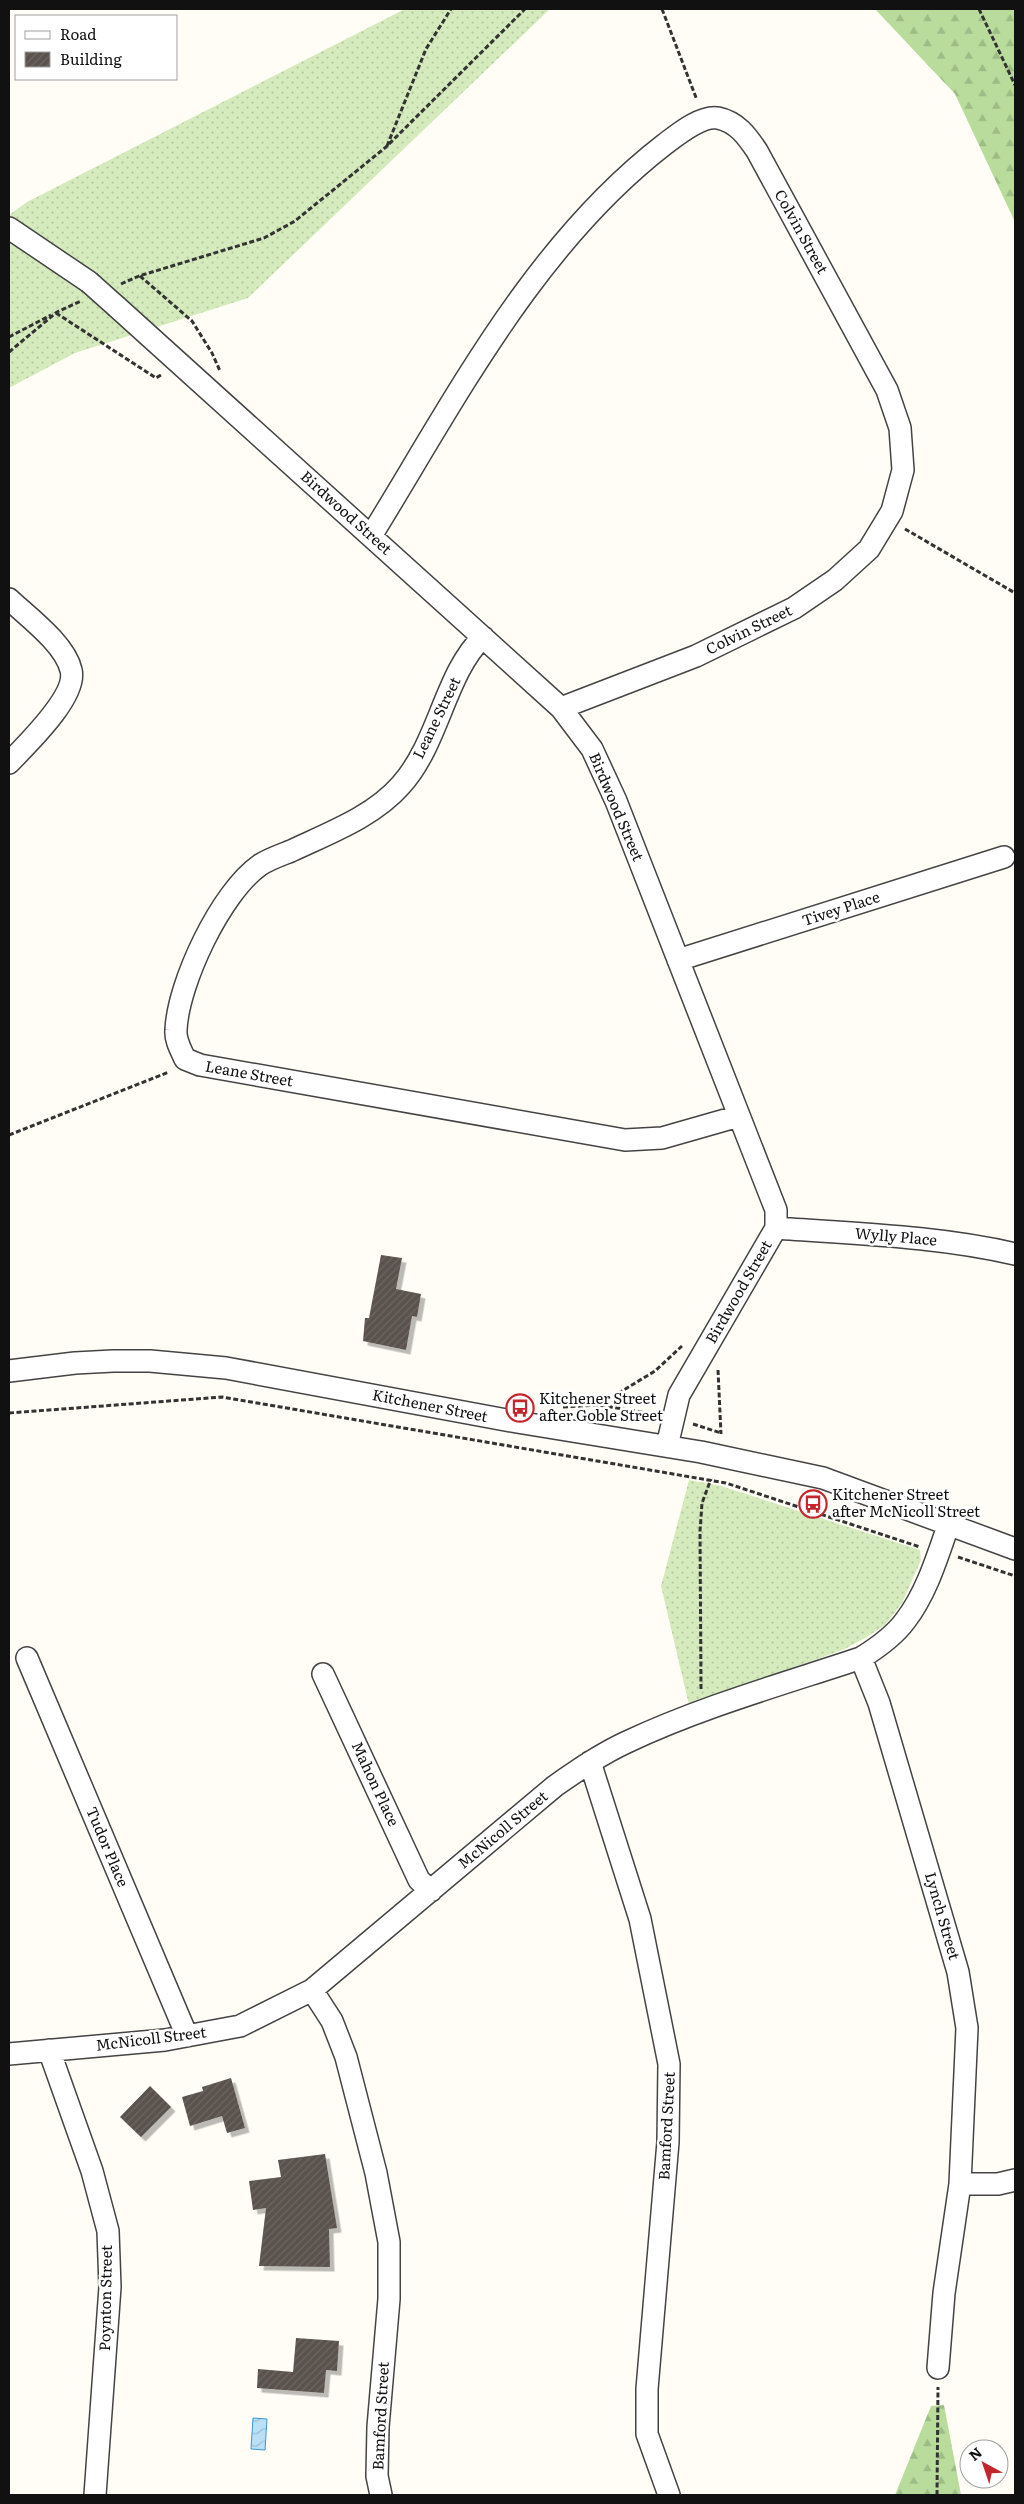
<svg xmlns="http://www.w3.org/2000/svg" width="1024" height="2504" viewBox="0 0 1024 2504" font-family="Literata,serif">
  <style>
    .grass { fill: url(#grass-dots) }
    .forest { fill: url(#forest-firs) }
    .water { fill: url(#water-waves); stroke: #3f96cf }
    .building { fill: url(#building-hatch); filter: url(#shadow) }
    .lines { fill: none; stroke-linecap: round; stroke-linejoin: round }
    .minor-casing { stroke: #444; stroke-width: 24 }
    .path { stroke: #333; stroke-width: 3; stroke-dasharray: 5 2.5; stroke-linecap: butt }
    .minor { stroke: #fff; stroke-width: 21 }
    .minor-bridge-casing { stroke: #444; stroke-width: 24; stroke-linecap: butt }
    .minor-bridge { stroke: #fff; stroke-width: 21 }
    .labels { text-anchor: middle; stroke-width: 5; stroke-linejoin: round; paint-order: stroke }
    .street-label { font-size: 15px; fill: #111; stroke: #fff }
    .poi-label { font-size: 15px; fill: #111; stroke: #fff; text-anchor: start }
  </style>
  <defs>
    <pattern id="grass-dots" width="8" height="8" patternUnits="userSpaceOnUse" patternTransform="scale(1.25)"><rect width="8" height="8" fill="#d5ebbd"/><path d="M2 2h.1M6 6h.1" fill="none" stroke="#b6c8a1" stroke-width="1.8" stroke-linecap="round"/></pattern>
    <pattern id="forest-firs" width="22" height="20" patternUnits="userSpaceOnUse" patternTransform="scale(1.25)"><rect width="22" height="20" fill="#b9dc9c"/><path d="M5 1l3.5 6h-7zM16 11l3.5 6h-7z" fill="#9ebc85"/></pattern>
    <pattern id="water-waves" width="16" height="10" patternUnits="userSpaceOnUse" patternTransform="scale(1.25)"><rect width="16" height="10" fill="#b9e0f7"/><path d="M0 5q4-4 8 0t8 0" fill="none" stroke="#9ebfd3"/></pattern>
    <pattern id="building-hatch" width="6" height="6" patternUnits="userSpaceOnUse" patternTransform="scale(1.25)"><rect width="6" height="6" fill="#5a524d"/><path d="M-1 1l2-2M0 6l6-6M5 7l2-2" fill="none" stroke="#6d6662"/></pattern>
    <filter id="shadow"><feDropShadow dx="4.5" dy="4.5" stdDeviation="0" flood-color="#0004"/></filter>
  </defs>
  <rect width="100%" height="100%" fill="#fffdf5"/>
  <!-- grass -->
  <path class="grass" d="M405 9H550L248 298 75 353 9 388V215L27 202Z
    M689 1480 721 1486 920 1550 921 1560 902 1603 885 1625 865 1638 845 1649 689 1705 661 1586Z"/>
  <!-- forest -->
  <path class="forest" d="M875 9H1015V222L955 94Z
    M944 2405 961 2495H895L931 2406Z"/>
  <!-- water -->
  <path class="water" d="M253 2418 267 2419 265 2450 251 2449Z"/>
  <!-- building -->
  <path class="building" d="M381 1255 402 1258 396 1289 421 1294 417 1317 412 1316 406 1350 363 1341 365 1318H369Z
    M231 2078 245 2128 227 2133 222 2116 190 2126 182 2097 203 2091 202 2087Z
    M150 2086 171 2107 141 2137 120 2117Z
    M325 2154 337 2228 329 2229 330 2267 259 2266 266 2208 253 2210 249 2181 281 2177 278 2160Z
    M296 2338 339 2341 337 2371 326 2370 324 2393 257 2388 258 2369 293 2372Z"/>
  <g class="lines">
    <!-- minor casing -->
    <g class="minor-casing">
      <path id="minor" d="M9 228 89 282
        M117 307 561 708 592 749 616 801 776 1210V1228L679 1395 667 1446
        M371 536C456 398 534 245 665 144 677 135 701 115 718 118 737 122 747 136 757 151L887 390 900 428 903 470 892 511 869 549 835 580 794 608 696 656 561 708
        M9 599C28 617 65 644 71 670 78 696 26 745 9 763
        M483 637C445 673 439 743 401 785 373 817 329 833 291 851 281 855 269 859 260 865 221 892 178 983 176 1030 175 1040 181 1050 185 1059L200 1065 625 1140 662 1138 739 1116
        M678 960 1004 857
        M776 1228C856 1234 937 1236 1015 1254
        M9 1371 75 1363 113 1361H150L226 1368 517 1422 701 1452 823 1478 1015 1549
        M27 1658 187 2036
        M861 1658 879 1703 958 1972 967 2028 960 2184 944 2293 938 2368
        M323 1674 419 1880 431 1891
        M590 1762 640 1919 669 2064 668 2142 647 2389V2434L669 2495
        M312 1990 332 2021 346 2057 376 2173 389 2242V2299L378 2427 377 2476 381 2495
        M49 2050 92 2171 108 2231 110 2287 95 2495
        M9 2054 165 2040 240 2026 312 1990 555 1786C578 1770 601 1754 627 1742 701 1707 783 1684 861 1658 877 1648 894 1636 905 1621 926 1594 937 1558 948 1526
        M960 2184H998L1015 2180"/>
    </g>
    <!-- path -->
    <path class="path" d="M662 9 697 100
      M979 9 1015 85
      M387 146 426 49 451 9
      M140 276 192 321 212 353 220 371
      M121 284 139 276 264 238 295 221 386 147 525 9
      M56 313 156 378 161 375
      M9 337 51 315
      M9 352 57 312 81 301
      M905 529 1015 593
      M9 1135 169 1072
      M718 1370 721 1434
      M599 1405 655 1371 682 1346
      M563 1407 599 1405 653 1414
      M9 1413 222 1397 726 1483 920 1547
      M693 1424 721 1433
      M958 1557 1015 1576
      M701 1689 700 1531 702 1503 711 1479
      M937 2495 938 2387"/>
    <!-- minor -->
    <use href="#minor" class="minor"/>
    <!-- minor-bridge casing -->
    <g class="minor-bridge-casing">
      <path id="minor-bridge" d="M89 282 117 307"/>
    </g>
    <!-- minor-bridge -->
    <use href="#minor-bridge" class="minor-bridge"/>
  </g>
  <!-- icons -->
  <defs>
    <g id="bus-ring" transform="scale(1.4375)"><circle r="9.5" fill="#fff" stroke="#c4262e" stroke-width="1.5"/><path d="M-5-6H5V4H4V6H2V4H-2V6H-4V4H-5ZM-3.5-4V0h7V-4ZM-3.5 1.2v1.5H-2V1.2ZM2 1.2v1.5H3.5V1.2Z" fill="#c4262e"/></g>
  </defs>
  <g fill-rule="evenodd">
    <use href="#bus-ring" x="520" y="1408"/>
    <use href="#bus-ring" x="813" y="1504"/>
  </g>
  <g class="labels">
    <!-- street labels -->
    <g class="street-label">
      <text transform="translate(801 232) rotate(61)" y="5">Colvin Street</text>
      <text transform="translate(346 513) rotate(42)" y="5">Birdwood Street</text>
      <text transform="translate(749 630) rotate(-26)" y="5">Colvin Street</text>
      <text transform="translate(437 718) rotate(-64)" y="5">Leane Street</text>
      <text transform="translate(616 807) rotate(67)" y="5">Birdwood Street</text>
      <text transform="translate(841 909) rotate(-18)" y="5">Tivey Place</text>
      <text transform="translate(249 1074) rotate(10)" y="5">Leane Street</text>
      <text transform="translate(896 1237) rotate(5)" y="5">Wylly Place</text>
      <text transform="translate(739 1292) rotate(-60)" y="5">Birdwood Street</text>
      <text transform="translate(430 1406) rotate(11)" y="5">Kitchener Street</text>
      <text transform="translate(375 1784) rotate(65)" y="5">Mahon Place</text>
      <text transform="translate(503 1830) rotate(-40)" y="5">McNicoll Street</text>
      <text transform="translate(107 1847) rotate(67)" y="5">Tudor Place</text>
      <text transform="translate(942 1916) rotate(74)" y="5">Lynch Street</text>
      <text transform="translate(151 2039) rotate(-7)" y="5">McNicoll Street</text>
      <text transform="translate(667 2126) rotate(-87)" y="5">Bamford Street</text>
      <text transform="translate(106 2298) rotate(-89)" y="5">Poynton Street</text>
      <text transform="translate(381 2416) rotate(-87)" y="5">Bamford Street</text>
    </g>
    <!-- poi labels -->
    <g class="poi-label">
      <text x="539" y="1404">Kitchener Street<tspan x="539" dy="17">after Goble Street</tspan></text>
      <text x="832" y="1500">Kitchener Street<tspan x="832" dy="17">after McNicoll Street</tspan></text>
    </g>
  </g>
  <!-- border -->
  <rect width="1024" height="2504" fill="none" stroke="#111111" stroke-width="20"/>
  <!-- legend -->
  <rect x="15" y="15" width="162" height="65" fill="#ffffff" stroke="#a0a0a0"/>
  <rect x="25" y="31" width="25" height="8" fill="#ffffff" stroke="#a0a0a0"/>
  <text x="60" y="40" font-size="15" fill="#111111">Road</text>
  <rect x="25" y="52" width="25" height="15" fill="url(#building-hatch)" stroke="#a0a0a0"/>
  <text x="60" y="65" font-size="15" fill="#111111">Building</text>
  <!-- north arrow -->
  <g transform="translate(984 2464) rotate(320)"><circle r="24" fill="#ffffff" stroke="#a0a0a0"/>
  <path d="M0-4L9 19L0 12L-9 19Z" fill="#c4262e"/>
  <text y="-8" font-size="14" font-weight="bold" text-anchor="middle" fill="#111111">N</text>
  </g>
</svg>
